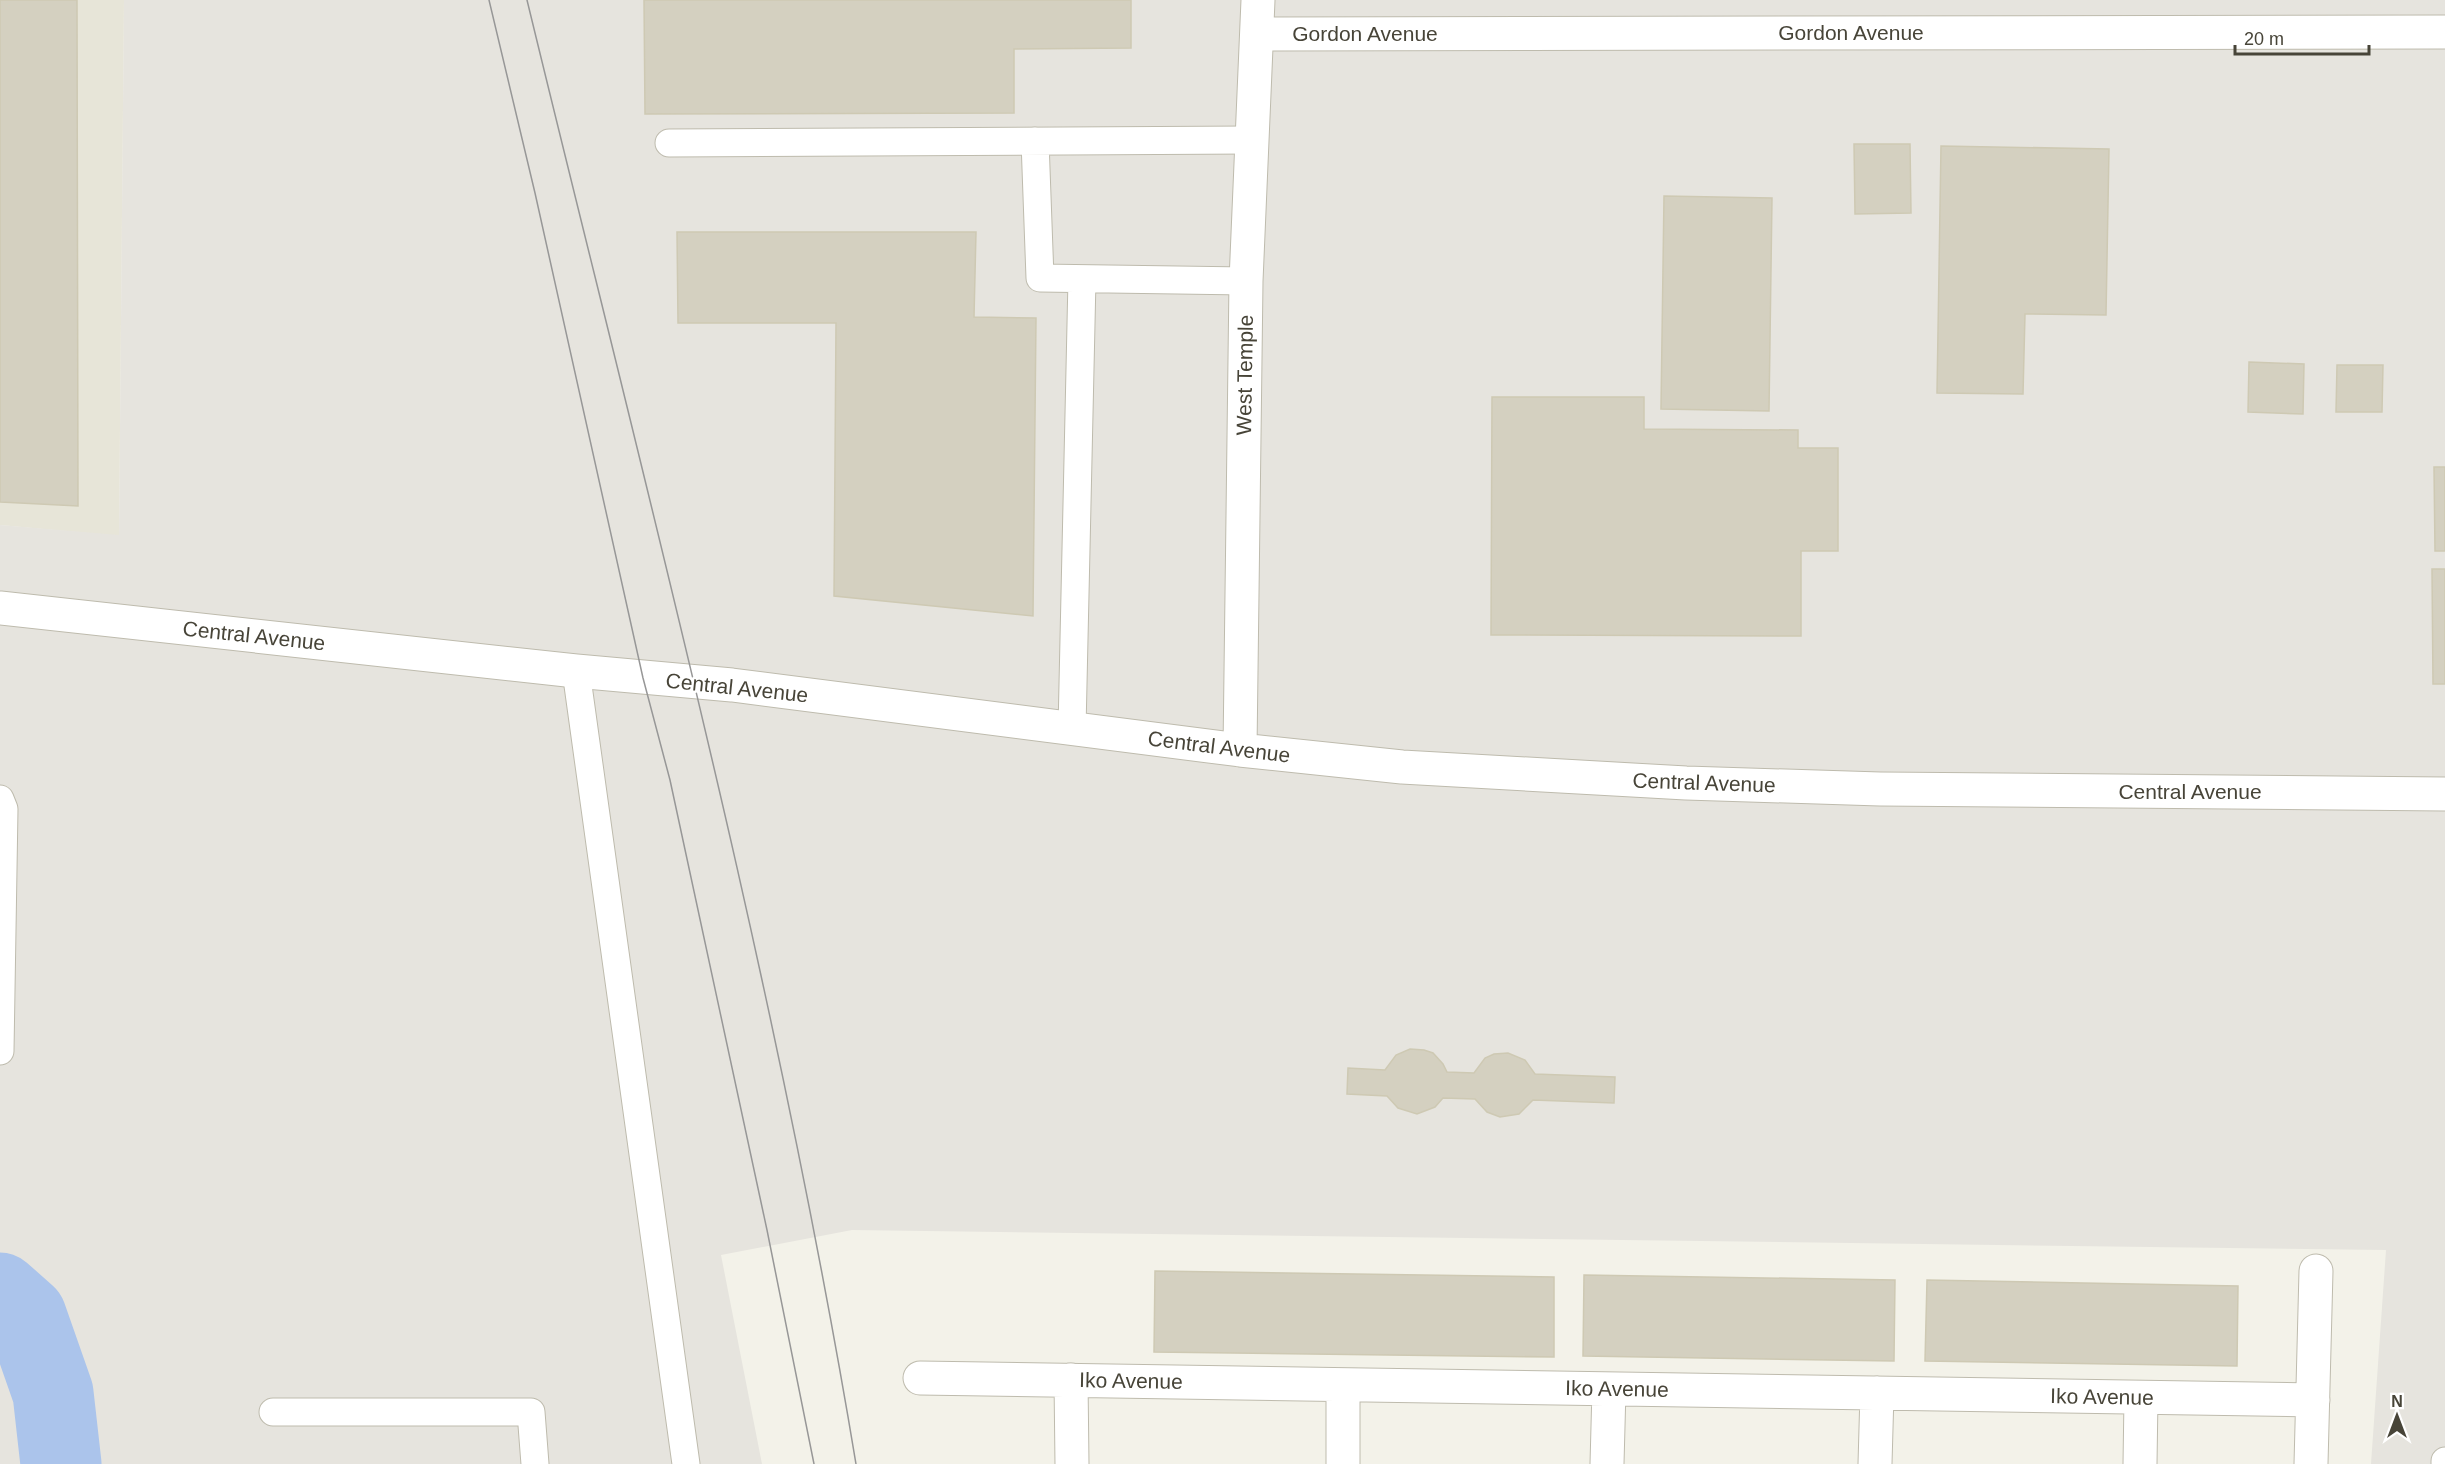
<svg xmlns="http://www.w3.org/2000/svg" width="2445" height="1464" viewBox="0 0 2445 1464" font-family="Helvetica,sans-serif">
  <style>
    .residential { fill: #e7e5d8 }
    .industrial { fill: #e6e4de }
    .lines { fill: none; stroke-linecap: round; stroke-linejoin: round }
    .river { stroke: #abc4eb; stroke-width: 81 }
    .building { fill: #d4d0c0; stroke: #cec9b3; stroke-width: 1.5 }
    .lane-casing { stroke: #bebbad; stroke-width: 29 }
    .street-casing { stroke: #bebbad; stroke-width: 35 }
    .lane { stroke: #fff; stroke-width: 27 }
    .street { stroke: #fff; stroke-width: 33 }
    .tram { stroke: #979797; stroke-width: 1.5 }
    .labels { text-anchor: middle; stroke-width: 5; stroke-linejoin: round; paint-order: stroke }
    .street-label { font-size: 21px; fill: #474438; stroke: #fff }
  </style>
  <rect width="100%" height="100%" fill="#f3f2e9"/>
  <!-- residential -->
  <path class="residential" d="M0 0H124L119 536 0 525Z"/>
  <!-- industrial -->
  <path class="industrial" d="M124 0H2445V1464H2371L2386 1250 852 1230 721 1255 762 1464H0V525L119 535Z"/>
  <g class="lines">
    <!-- river -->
    <path class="river" d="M0 1293 26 1316 53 1393 61 1464"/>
  </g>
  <!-- building -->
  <path class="building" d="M0 0H77L78 506 0 502Z
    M644 0H1131V48L1014 49V113L645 114Z
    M1854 144H1910L1911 213 1855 214Z
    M1941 146 2109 149 2106 315 2025 314 2023 394 1937 393Z
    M1664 196 1772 198 1769 411 1661 409Z
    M677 232H976L974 317 1036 318 1033 616 834 596 836 323H678Z
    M2249 362 2304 364 2303 414 2248 412Z
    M2337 365H2383L2382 412H2336Z
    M1492 397H1644V429L1798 430V448H1838V551H1801V636L1491 635Z
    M2434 467H2445V551H2435Z
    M2432 569H2445V684H2433Z
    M1410 1049 1424 1050 1433 1053 1443 1064 1447 1072 1474 1073 1485 1058 1494 1054 1508 1053 1525 1060 1535 1074 1615 1077 1614 1103 1533 1100 1519 1114 1500 1117 1487 1112 1475 1099 1443 1098 1435 1107 1417 1114 1398 1108 1387 1096 1347 1094 1348 1068 1385 1070 1396 1055Z
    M1155 1271 1554 1277V1357L1154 1352Z
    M1584 1275 1895 1280 1894 1361 1583 1356Z
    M1927 1280 2238 1286 2237 1366 1925 1361Z"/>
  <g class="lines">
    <!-- lane casing -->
    <g class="lane-casing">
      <path id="lane" d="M1035 141 1040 278 1246 281
        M669 143 1252 140
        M576 671 686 1464
        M1072 729 1082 279
        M0 799 4 809 0 1051
        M273 1412H531L535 1464
        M2445 1464V1461"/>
    </g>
    <!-- street casing -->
    <g class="street-casing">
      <path id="street" d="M1257 34 2445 32
        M0 608 576 671 732 685 1240 750 1402 767 1686 783 1880 789 2445 794
        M1240 750 1246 281 1258 0
        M920 1378 2313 1400
        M1071 1380 1072 1464
        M1343 1464V1385
        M1607 1464 1609 1389
        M1875 1464 1877 1393
        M2140 1464 2141 1398
        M2311 1464 2316 1271"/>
    </g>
    <!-- lane -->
    <use href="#lane" class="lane"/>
    <!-- street -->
    <use href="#street" class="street"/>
    <!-- tram -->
    <path class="tram" d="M489 0 535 193 643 678 670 780 767 1230 814 1464
      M527 0C645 486 774 970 856 1464"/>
  </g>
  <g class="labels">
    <!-- street labels -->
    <g class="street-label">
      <text x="1851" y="40">Gordon Avenue</text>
      <text x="1365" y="41">Gordon Avenue</text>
      <text transform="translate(1245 375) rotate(-89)" y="7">West Temple</text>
      <text transform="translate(254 636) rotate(6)" y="7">Central Avenue</text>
      <text transform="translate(737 688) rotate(6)" y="7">Central Avenue</text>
      <text transform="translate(1219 747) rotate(7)" y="7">Central Avenue</text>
      <text transform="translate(1704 783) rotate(2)" y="7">Central Avenue</text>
      <text x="2190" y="799">Central Avenue</text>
      <text transform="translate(1131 1381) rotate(1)" y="7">Iko Avenue</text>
      <text transform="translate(1617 1389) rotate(1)" y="7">Iko Avenue</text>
      <text transform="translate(2102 1397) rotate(1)" y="7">Iko Avenue</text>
    </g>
  </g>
  <!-- north arrow -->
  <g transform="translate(2397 1416)" stroke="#ffffff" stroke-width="4.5" paint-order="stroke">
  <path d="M0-4.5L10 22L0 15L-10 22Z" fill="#474438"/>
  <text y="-9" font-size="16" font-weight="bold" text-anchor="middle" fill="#474438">N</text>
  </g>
  <!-- scale -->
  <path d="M2235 45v9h134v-9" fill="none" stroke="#474438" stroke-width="3"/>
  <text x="2244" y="45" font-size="18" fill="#474438" stroke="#ffffff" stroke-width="4.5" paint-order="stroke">20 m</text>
</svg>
